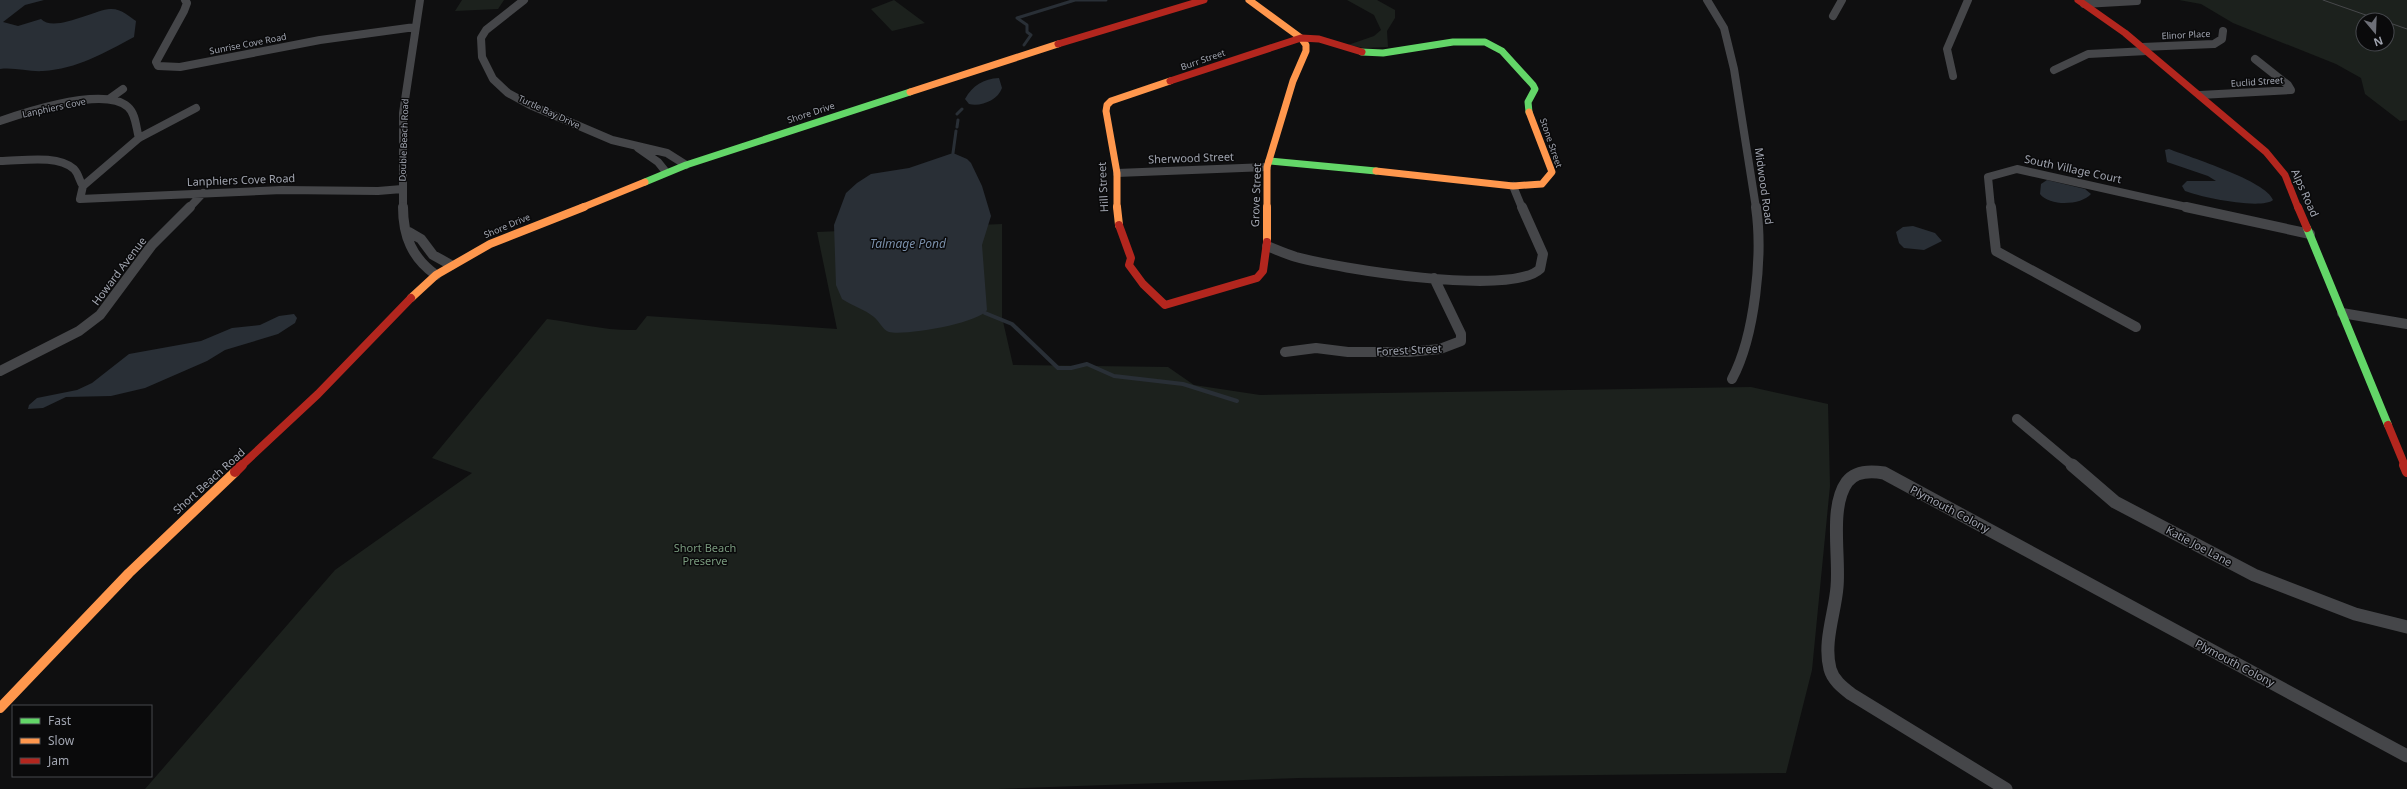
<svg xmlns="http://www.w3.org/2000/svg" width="2407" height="789" viewBox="0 0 2407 789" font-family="'Noto Sans',sans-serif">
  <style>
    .green { fill: #1c211d; fill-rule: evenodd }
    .water { fill: #292f36 }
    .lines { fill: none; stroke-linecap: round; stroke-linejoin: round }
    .stream-far1 { stroke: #292f36; stroke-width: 3 }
    .stream { stroke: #292f36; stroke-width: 4 }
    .street-far2 { stroke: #454649; stroke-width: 8 }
    .street-far1 { stroke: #454649; stroke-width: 10 }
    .street { stroke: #454649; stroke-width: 13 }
    .fast-far1 { stroke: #63d668; stroke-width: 7 }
    .fast { stroke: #63d668; stroke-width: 8 }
    .slow-far2 { stroke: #ff974d; stroke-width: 7 }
    .slow-far1 { stroke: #ff974d; stroke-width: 8 }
    .slow { stroke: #ff974d; stroke-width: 10 }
    .jam-far2 { stroke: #b3261e; stroke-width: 7 }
    .jam-far1 { stroke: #b3261e; stroke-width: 8 }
    .jam { stroke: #b3261e; stroke-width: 10 }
    .tram { stroke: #47484b; stroke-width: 1 }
    .labels { text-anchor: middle; stroke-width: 3; stroke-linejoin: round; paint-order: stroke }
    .far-street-label { font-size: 9px; fill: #a1a5b0; stroke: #0a0a0b }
    .street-label { font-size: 11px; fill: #a1a5b0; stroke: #0a0a0b }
    .park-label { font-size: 11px; fill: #799a7e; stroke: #0a0a0b }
    .water-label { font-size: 12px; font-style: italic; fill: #7a8faa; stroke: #0a0a0b }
  </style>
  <rect width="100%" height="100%" fill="#0f0f10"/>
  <!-- green -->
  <path class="green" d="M462 0H504L498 9 455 11Z
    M894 0 925 23 892 31 871 9Z
    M1347 0H1377L1395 10V18L1387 31 1388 47 1364 48 1348 45 1374 36 1381 30 1374 15Z
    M2179 0H2407V120L2400 121 2365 94 2361 78 2336 64 2233 23 2201 4ZM2363 20H2387V44H2363Z
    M1002 224V317L1013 365 1168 367 1194 385 1260 395 1751 387 1828 404 1830 486 1812 670 1786 773 1299 778 998 789H145L335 570 472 473 432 458 547 319C577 323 606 331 636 330L647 316 837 329 817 232Z"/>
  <!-- water -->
  <path class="water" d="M0 0H44L25 5 3 22 18 26 41 19C54 33 94 10 110 9 120 8 129 16 136 21L134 37C104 53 77 69 43 71 29 72 14 67 0 69Z
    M999 78 1002 88C998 100 981 107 969 104L965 99C973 85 983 79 999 78Z
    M2169 149C2189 157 2267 181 2273 200 2261 210 2200 197 2185 191L2182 186 2187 181H2216L2208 176 2167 162 2165 150Z
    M953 153 967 159 971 163 982 186 991 216 982 245 987 310C979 323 905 336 889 332 883 330 879 321 874 317 864 309 853 306 842 299L836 285 834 225 846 193 857 183 871 174 909 168Z
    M2047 180 2085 189 2091 194C2082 205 2050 207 2040 194L2041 184Z
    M1913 226 1935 233 1942 241 1924 250 1904 248 1899 243 1896 232 1903 227Z
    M294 314 297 318 295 323 278 334 225 350 207 361 145 388 111 396 66 397 43 408 28 409 29 405 37 398 77 390 92 383 129 354 201 341 232 328 260 325 279 316Z"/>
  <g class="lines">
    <!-- stream-far1 -->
    <path class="stream-far1" d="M1017 18 1075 0H1106
      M1017 18 1027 25V32L1031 35 1024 45
      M957 114 962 109
      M957 127 958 120
      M953 153 956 131"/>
    <!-- stream -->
    <path class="stream" d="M985 313 1012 324 1058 368H1071L1087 364 1114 376 1183 384 1237 401"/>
    <!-- street-far2 -->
    <path class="street-far2" d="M185 0 187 3 184 11 156 62 158 66 180 67 320 40 415 27
      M524 0 486 30 481 38 482 57 493 79 508 93 530 105 612 140 667 153 686 165
      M1707 0 1724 28 1734 69 1756 208
      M2084 4 2137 1
      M1833 16 1842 0
      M2142 47 2214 44 2222 39 2223 31
      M2054 70 2088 54 2147 51
      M1953 76 1947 49 1968 0
      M2200 95 2291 90 2288 85 2255 59
      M109 99 123 89
      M196 108 139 138 83 186 80 199 282 190 378 191 402 189
      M0 121C26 112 105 86 128 107 136 114 136 128 139 138
      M638 148 658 162 666 172
      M0 161C21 161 57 154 74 169 79 174 79 181 83 186
      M1117 173 1267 167
      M1513 186 1522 208
      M189 208 203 193
      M403 208V113L420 0
      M1991 208 1988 177 2017 169 2191 208"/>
    <!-- street-far1 -->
    <path class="street-far1" d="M403 207C403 236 412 258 436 275
      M1991 207 1996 251 2136 327
      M2186 207 2310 234
      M409 232 421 239 433 255 451 265
      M1267 246C1277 250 1286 254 1296 257 1336 268 1511 297 1540 269L1543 254 1522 207
      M2342 313 2407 324
      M1285 352 1316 348 1348 352H1409L1440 349 1461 341V334L1434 278
      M0 371 79 331 100 315 152 245 190 207
      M1732 379C1755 336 1763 255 1756 207
      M2017 419 2073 466"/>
    <!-- street -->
    <path class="street" d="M2072 465 2115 502 2254 575 2355 614 2407 627
      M2006 789 1851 694C1842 687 1833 680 1830 669 1823 642 1835 613 1837 587 1840 557 1829 507 1847 482 1856 470 1872 471 1884 473L2407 756"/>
    <!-- fast-far1 -->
    <path class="fast-far1" d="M1362 52 1383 53 1453 42H1485L1502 51 1533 85 1535 89 1528 102 1529 112
      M1269 161 1376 171
      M645 182 686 165 910 92"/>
    <!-- fast -->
    <path class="fast" d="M2307 228 2388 425"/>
    <!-- slow-far2 -->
    <path class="slow-far2" d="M1249 0 1301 38 1306 45V51L1293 81 1267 167V208
      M910 92 1058 44
      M1376 171 1513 186 1542 184 1552 172 1529 112
      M581 208 645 182
      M1117 208V173L1106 111 1107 105 1111 101 1170 81"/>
    <!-- slow-far1 -->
    <path class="slow-far1" d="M1117 207 1119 225
      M1267 207V242
      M411 298 436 275 490 244 584 207"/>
    <!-- slow -->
    <path class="slow" d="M0 708 129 573 235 472"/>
    <!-- jam-far2 -->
    <path class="jam-far2" d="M2078 0 2125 33 2266 152 2285 175 2298 208
      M1058 44 1204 0
      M1170 81 1301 38 1319 39 1362 52"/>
    <!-- jam-far1 -->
    <path class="jam-far1" d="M2298 207 2307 228
      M1119 225 1131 258 1129 265 1143 284 1165 305 1257 278 1263 271 1267 242
      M2388 425 2405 466
      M241 466 318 394 411 298"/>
    <!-- jam -->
    <path class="jam" d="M2404 465 2407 472
      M235 472 242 465"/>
    <!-- tram -->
    <path class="tram" d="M2323 0 2380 20
      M2387 22 2407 29"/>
  </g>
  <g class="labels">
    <!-- far-street labels -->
    <g class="far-street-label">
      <text transform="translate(2186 35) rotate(-3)" y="3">Elinor Place</text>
      <text transform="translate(248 44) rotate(-11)" y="3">Sunrise Cove Road</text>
      <text transform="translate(1203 60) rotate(-19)" y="3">Burr Street</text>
      <text transform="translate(2257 82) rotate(-4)" y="3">Euclid Street</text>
      <text transform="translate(54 108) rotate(-12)" y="3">Lanphiers Cove</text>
      <text transform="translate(549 112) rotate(25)" y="3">Turtle Bay Drive</text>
      <text transform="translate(811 113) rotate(-18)" y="3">Shore Drive</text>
      <text transform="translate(404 140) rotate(-88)" y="3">Double Beach Road</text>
      <text transform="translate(1551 143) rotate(71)" y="3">Stone Street</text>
      <text transform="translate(507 226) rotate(-23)" y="3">Shore Drive</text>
    </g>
    <!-- street labels -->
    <g class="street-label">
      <text transform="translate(1191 158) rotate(-2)" y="4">Sherwood Street</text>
      <text transform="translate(2073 169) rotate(12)" y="4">South Village Court</text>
      <text transform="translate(241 180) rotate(-2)" y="4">Lanphiers Cove Road</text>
      <text transform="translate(1764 186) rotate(82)" y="4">Midwood Road</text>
      <text transform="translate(1103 187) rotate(-93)" y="4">Hill Street</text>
      <text transform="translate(2305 193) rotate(66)" y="4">Alps Road</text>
      <text transform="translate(1256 195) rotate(-88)" y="4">Grove Street</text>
      <text transform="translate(119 271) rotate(-53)" y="4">Howard Avenue</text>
      <text transform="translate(1409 350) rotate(-3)" y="4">Forest Street</text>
      <text transform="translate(209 481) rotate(-42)" y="4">Short Beach Road</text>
      <text transform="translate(1950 509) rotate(28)" y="4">Plymouth Colony</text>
      <text transform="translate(2199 546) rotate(28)" y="4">Katie Joe Lane</text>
      <text transform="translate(2235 663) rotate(28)" y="4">Plymouth Colony</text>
    </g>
    <!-- park labels -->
    <g class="park-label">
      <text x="705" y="552">Short Beach<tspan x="705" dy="13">Preserve</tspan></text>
    </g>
    <!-- water labels -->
    <g class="water-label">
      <text x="908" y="248">Talmage Pond</text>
    </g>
  </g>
  <!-- legend -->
  <rect x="12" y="705" width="140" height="72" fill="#0a0a0b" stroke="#46484d"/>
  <rect x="20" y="718" width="20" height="6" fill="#63d668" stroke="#46484d"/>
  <text x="48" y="725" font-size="12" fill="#a1a5b0">Fast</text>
  <rect x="20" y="738" width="20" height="6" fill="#ff974d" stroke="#46484d"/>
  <text x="48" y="745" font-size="12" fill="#a1a5b0">Slow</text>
  <rect x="20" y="758" width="20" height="6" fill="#b3261e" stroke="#46484d"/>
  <text x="48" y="765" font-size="12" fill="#a1a5b0">Jam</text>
  <!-- north arrow -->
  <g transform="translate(2375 32) rotate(161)"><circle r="19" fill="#0a0a0b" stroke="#46484d"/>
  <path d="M0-3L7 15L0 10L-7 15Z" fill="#6e7078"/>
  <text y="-6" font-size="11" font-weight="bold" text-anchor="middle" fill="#a1a5b0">N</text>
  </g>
</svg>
